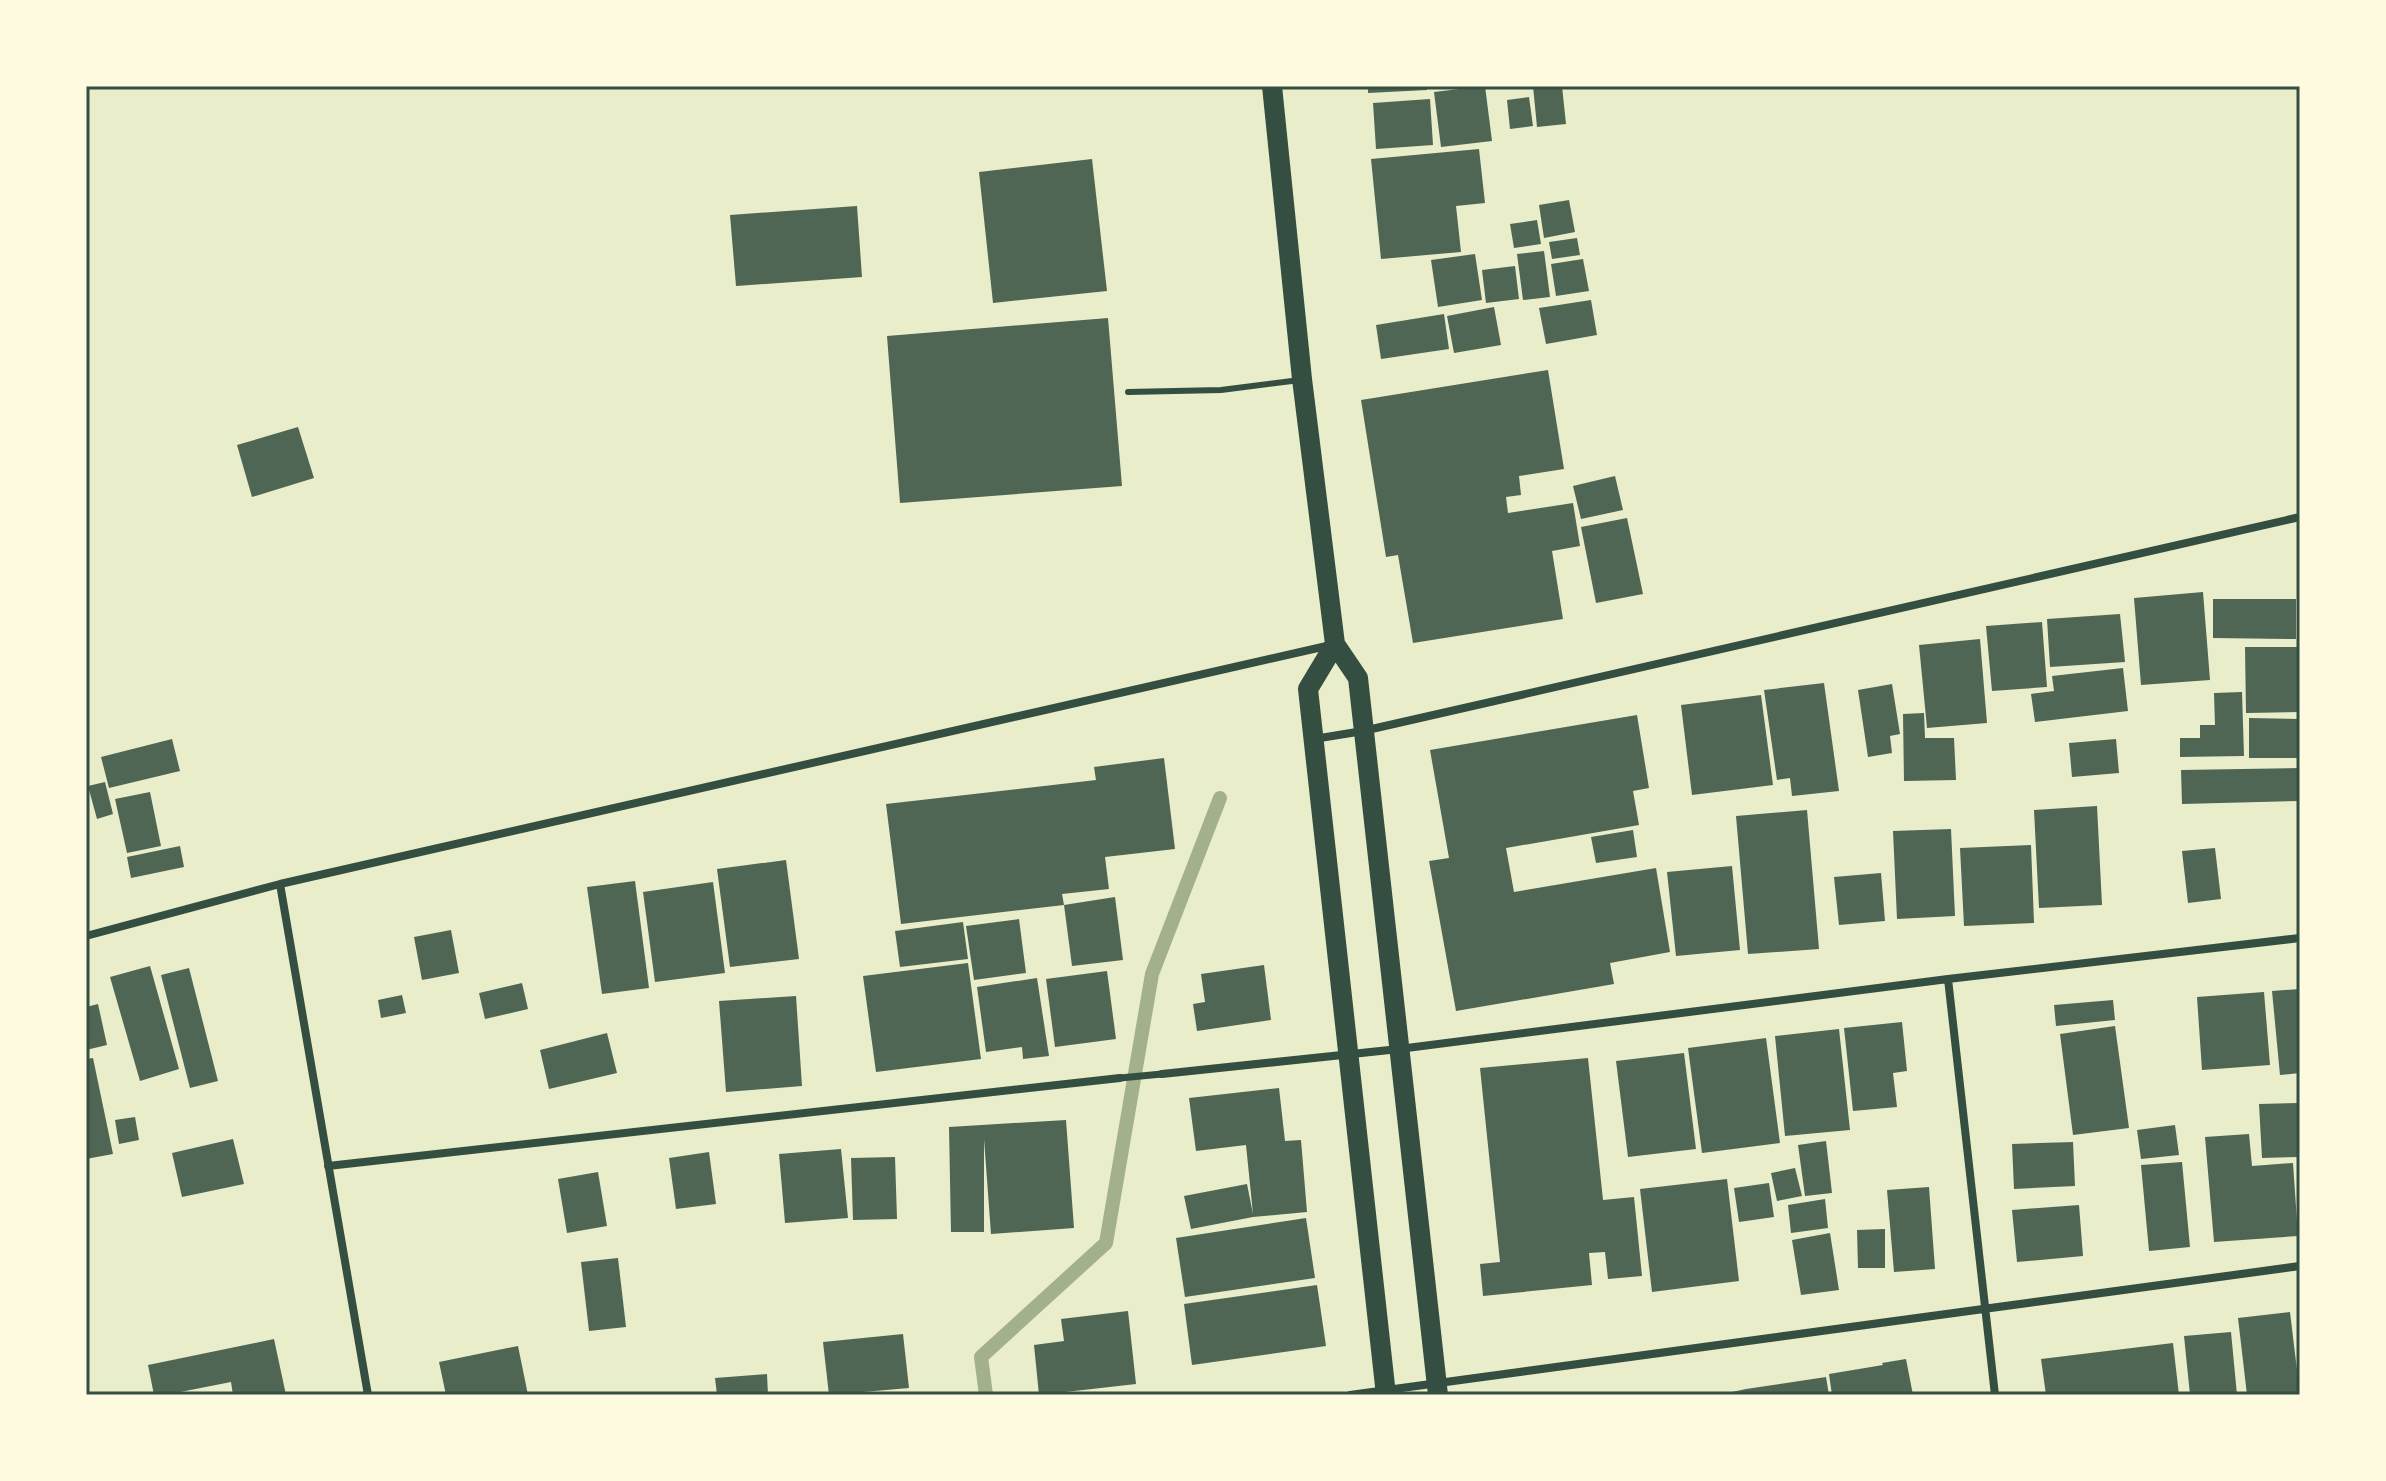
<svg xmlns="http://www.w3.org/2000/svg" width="2386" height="1481" viewBox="0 0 2386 1481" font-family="'Nunito Sans',sans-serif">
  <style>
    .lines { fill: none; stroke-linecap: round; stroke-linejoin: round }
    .stream { stroke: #a3b18a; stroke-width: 14 }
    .building { fill: #4f6655 }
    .service { stroke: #344e41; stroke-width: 6 }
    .pedestrian { stroke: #344e41; stroke-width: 7 }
    .minor { stroke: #344e41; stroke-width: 8 }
    .primary { stroke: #344e41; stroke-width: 20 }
    .neatline { fill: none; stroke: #344e41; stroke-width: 3 }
  </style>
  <rect width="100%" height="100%" fill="#e9edc9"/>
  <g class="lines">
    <!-- stream -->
    <path class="stream" d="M986 1395 981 1357 1106 1243 1152 974 1220 798"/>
  </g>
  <!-- building -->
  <path class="building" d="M1368 86H1427V90L1368 93Z
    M1485 86 1492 141 1441 147 1434 92Z
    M1533 86H1562L1566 124 1537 127Z
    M1529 97 1533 126 1510 129 1507 100Z
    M1430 99 1433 145 1376 149 1373 103Z
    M1479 149 1485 203 1456 206 1461 252 1381 259 1371 159Z
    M1092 159 1107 291 993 303 979 172Z
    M1569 200 1575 232 1544 238 1539 205Z
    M857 206 862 277 736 286 730 215Z
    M1537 220 1541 244 1514 248 1510 224Z
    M1577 238 1580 255 1552 259 1549 242Z
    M1544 251 1550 297 1523 300 1517 254Z
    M1475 254 1482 300 1438 307 1431 260Z
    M1583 259 1589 291 1556 296 1551 264Z
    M1515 266 1519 299 1486 303 1482 270Z
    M1591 300 1597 335 1546 344 1539 308Z
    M1494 307 1501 345 1454 353 1447 316Z
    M1444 314 1449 349 1381 359 1376 325Z
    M1108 318 1122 486 900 503 887 336Z
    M1548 370 1564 469 1519 476 1521 495 1506 497 1508 513 1573 503 1580 546 1552 551 1563 619 1413 643 1398 555 1386 557 1361 400Z
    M298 427 314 478 252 497 237 445Z
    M1615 476 1623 510 1581 519 1573 486Z
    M1627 518 1643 594 1596 603 1581 527Z
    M2203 592 2210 680 2141 685 2134 598Z
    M2213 599H2296V639L2213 638Z
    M2120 614 2125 662 2050 667 2047 619Z
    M2042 622 2047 687 1992 691 1986 626Z
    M1980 639 1987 723 1927 728 1919 645Z
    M2245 647H2300V712L2246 713Z
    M2123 668 2128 711 2035 722 2031 694 2054 691 2052 676Z
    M1824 683 1839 791 1792 796 1790 778 1777 780 1764 690Z
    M1892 684 1900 734 1890 736 1892 753 1868 757 1858 690Z
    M2242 692 2244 756 2180 757V738H2200V725H2215L2214 693Z
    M1761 695 1773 785 1692 795 1681 705Z
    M1924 713 1925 738H1954L1956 780 1904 781 1903 714Z
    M1637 715 1649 788 1633 791 1639 825 1506 848 1514 892 1656 868 1670 952 1610 963 1614 984 1456 1011 1429 861 1449 858 1430 750Z
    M2249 718 2300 719V758H2249Z
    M172 739 180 771 109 788 101 757Z
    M2116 739 2119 773 2072 777 2069 743Z
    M1164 758 1175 849 1105 857 1109 889 1062 894 1064 905 901 924 886 804 1096 780 1094 767Z
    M2300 768V801L2182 804 2181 770Z
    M105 782 113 814 97 819 88 786Z
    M150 792 161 846 127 853 115 799Z
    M2097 806 2102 905 2039 908 2034 810Z
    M1807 810 1819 949 1748 954 1736 816Z
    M1951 829 1955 916 1897 919 1893 831Z
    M1633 830 1637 857 1596 863 1591 837Z
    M2031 845 2034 923 1964 926 1960 848Z
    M180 846 184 867 131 878 127 857Z
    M2215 848 2221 899 2188 903 2182 851Z
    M786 860 799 959 730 967 717 869Z
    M1732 866 1740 950 1676 956 1667 872Z
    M1881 873 1885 921 1839 925 1834 877Z
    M635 881 649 988 602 994 587 887Z
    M713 882 725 973 655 982 643 892Z
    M1115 897 1123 960 1072 966 1064 905Z
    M1019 919 1026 973 974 980 966 926Z
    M963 922 968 959 900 967 895 931Z
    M451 930 459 973 422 980 414 937Z
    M968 963 981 1059 876 1072 863 976Z
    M1264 965 1271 1020 1197 1031 1193 1004 1205 1002 1201 974Z
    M150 966 179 1069 140 1081 110 977Z
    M189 968 218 1081 190 1088 161 975Z
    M1107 971 1116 1039 1055 1047 1046 979Z
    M1037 978 1049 1056 1023 1059 1022 1047 986 1052 977 987Z
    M522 983 528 1009 485 1019 479 993Z
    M2300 989V1073L2280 1075 2272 991Z
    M2264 992 2270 1065 2202 1070 2197 997Z
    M402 995 406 1013 381 1018 378 1000Z
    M796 996 802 1086 726 1092 719 1001Z
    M2113 1000 2115 1020 2056 1026 2054 1005Z
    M98 1004 107 1045 86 1050V1007Z
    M1902 1022 1907 1071 1893 1073 1897 1107 1853 1111 1844 1028Z
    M2115 1026 2129 1128 2073 1135 2060 1034Z
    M1839 1029 1850 1130 1785 1136 1775 1036Z
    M607 1033 617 1073 549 1089 540 1050Z
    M1766 1038 1780 1143 1702 1153 1688 1048Z
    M1684 1053 1696 1149 1628 1157 1616 1061Z
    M93 1058 113 1154 86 1159V1059Z
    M1588 1058 1603 1200 1634 1197 1642 1276 1608 1279 1605 1252 1589 1253 1592 1285 1483 1296 1480 1264 1500 1262 1480 1068Z
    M1279 1088 1285 1141 1301 1140 1307 1212 1253 1217 1191 1229 1184 1196 1247 1184 1253 1214 1246 1145 1196 1151 1189 1098Z
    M2300 1103V1157L2262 1158 2259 1104Z
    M135 1117 139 1140 119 1144 115 1120Z
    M1066 1120 1074 1228 991 1234 984 1139V1232H951L949 1127Z
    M2175 1125 2179 1155 2141 1159 2137 1130Z
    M2249 1134 2252 1166 2293 1163 2298 1236 2214 1242 2205 1137Z
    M233 1139 244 1184 182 1197 172 1153Z
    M1826 1141 1832 1193 1805 1196 1798 1145Z
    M2073 1142 2075 1186 2014 1189 2012 1144Z
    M841 1149 848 1218 785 1223 779 1154Z
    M709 1152 716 1204 676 1209 669 1158Z
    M895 1157 897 1219 853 1220 851 1158Z
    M2182 1162 2190 1247 2149 1251 2141 1165Z
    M1795 1168 1802 1196 1777 1201 1771 1173Z
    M598 1172 607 1226 567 1233 558 1179Z
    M1727 1179 1739 1281 1652 1292 1640 1189Z
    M1769 1183 1774 1217 1739 1222 1734 1188Z
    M1929 1187 1935 1269 1894 1272 1887 1190Z
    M1825 1199 1828 1228 1791 1233 1788 1205Z
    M2079 1205 2083 1256 2017 1262 2012 1210Z
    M1306 1218 1315 1278 1185 1297 1176 1238Z
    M1885 1229V1268H1858L1857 1230Z
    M1830 1233 1839 1290 1801 1295 1792 1240Z
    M618 1258 626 1327 589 1331 581 1262Z
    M1317 1285 1326 1346 1192 1365 1184 1304Z
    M1128 1311 1136 1384 1039 1395 1034 1345 1064 1341 1061 1319Z
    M2290 1312 2300 1395H2247L2238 1318Z
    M2231 1332 2237 1395H2190L2184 1336Z
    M903 1334 909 1388 829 1395 823 1342Z
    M274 1339 286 1395H233L231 1382 165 1395H154L148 1365Z
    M2173 1343 2179 1395H2046L2041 1359Z
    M518 1346 528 1395H446L439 1362Z
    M1906 1359 1913 1395H1832L1829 1374 1883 1365 1882 1363Z
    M767 1374 768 1395H717L715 1378Z
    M1826 1377 1829 1395H1718L1746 1389Z"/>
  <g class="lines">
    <!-- service -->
    <path class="service" d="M1128 392 1221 390 1300 380"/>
    <!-- pedestrian -->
    <path class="pedestrian" d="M1120 1078 1162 1074"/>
    <!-- minor -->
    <path class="minor" d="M1314 739 1363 731 2300 517
      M280 884 368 1395
      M86 936 280 884 1331 645
      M1948 979 1995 1395
      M1162 1074 1399 1049 1948 979 2300 938
      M328 1166 1120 1078
      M1350 1395 2300 1266"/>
    <!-- primary -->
    <path class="primary" d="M1272 86 1302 379 1335 644 1358 678 1438 1395
      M1335 644 1308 689 1386 1395"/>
  </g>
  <!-- border -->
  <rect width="2386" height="1481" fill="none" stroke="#fefae0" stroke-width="176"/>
  <rect x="88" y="88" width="2210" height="1305" class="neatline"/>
</svg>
